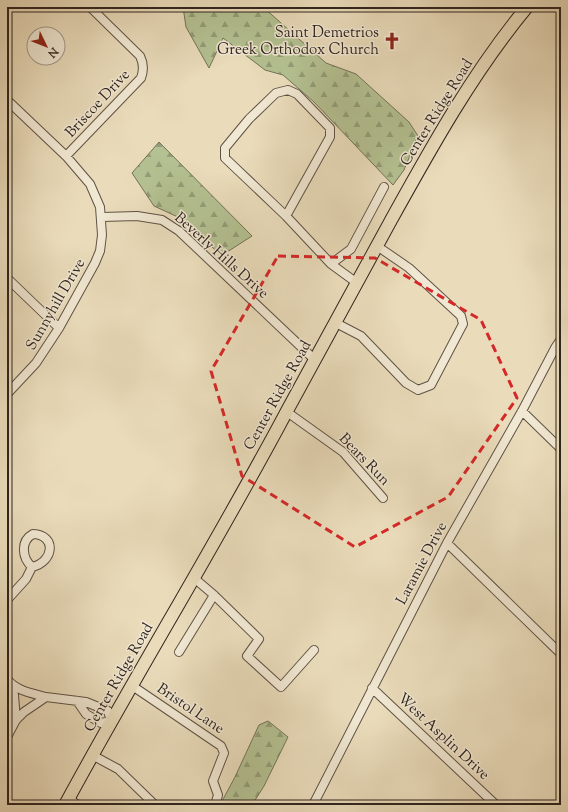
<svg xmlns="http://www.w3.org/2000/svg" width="568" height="812" viewBox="0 0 568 812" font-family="'Sorts Mill Goudy',serif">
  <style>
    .forest { fill: url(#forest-firs); stroke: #727258 }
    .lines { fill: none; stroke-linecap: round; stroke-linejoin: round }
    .minor-casing { stroke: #5e5245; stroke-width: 10 }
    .primary-casing { stroke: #2f241e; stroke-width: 14 }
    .minor { stroke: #f1e8d3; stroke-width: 8 }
    .primary { stroke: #eadcbb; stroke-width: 12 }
    .marked { fill: none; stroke: #d62828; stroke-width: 3; stroke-dasharray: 8 5; stroke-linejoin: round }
    .labels { text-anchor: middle; stroke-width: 3; stroke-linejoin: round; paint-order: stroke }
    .poi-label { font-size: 15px; fill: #2f241e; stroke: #f1e8d3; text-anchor: end }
    .street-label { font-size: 15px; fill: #2f241e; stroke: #f1e8d3 }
  </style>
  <defs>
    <pattern id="forest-firs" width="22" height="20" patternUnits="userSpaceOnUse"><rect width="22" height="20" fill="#b4c192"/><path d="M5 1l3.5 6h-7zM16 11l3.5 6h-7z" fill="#939d77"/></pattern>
  </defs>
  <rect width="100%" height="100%" fill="#eadcbb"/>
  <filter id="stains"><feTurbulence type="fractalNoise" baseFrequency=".005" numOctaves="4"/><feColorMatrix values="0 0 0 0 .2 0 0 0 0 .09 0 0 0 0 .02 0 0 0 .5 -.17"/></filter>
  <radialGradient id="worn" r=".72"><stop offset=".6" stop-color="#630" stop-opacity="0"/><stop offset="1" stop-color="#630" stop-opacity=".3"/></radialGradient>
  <!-- forest -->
  <path class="forest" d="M183 7H263L326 63 356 74 409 122 418 136 404 170 393 185 314 102 283 75 265 70 223 38 209 68 186 27Z
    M159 142 252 236 227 252 221 255 180 218 154 206 132 173Z
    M268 721 288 737 264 786 252 805H220L235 777 259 725Z"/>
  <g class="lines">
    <!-- minor casing -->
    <g class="minor-casing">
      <path id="minor" d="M288 90 297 94 330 128V137L286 216 225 158V148L249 119 276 93Z
        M7 100 66 156 90 184 100 207 102 235 100 251 95 263 59 328 36 363 7 394
        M66 156 141 78C144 70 144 64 140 56L90 7
        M286 216 331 264 357 283
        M102 217 137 216 162 220 179 231 315 360
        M331 264 351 249 384 187
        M7 278 59 328
        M336 323 361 336 406 383 418 390 431 385 463 324 461 316 409 268 377 246
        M522 411 561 449
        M287 412 343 452 383 498
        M33 534C57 535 54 562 32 567 22 558 20 541 33 534Z
        M447 543 561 654
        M194 578 214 595 259 639 247 656 281 687 314 650
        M7 600 26 579 32 567
        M179 652 214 595
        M7 679C16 691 32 693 46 697
        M11 684 14 695 16 720
        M131 685 221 746 224 753 213 781 218 795 215 805
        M372 688 496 805
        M7 737 16 720 24 712 46 697 86 702 108 711 111 721 101 723 86 714 77 701
        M92 755 118 769 155 805
        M68 798 78 805
        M313 805 447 543 522 411 555 348 561 339"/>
    </g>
    <!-- primary casing -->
    <g class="primary-casing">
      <path id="primary" d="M65 805C137 672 217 543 288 409 322 346 356 284 390 222 431 148 473 72 527 7"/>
    </g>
    <!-- minor -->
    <use href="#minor" class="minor"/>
    <!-- primary -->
    <use href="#primary" class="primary"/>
  </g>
  <!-- marked area -->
  <path class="marked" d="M278 256 375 258 481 320 517 398 448 497 355 547 242 476 211 371Z"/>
  <!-- icons -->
  <defs>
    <g id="church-bare" transform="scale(1.38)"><path d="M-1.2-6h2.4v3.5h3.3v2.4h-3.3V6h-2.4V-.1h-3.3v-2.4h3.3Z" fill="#8f2418" stroke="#f1e8d3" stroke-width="2.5" paint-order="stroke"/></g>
  </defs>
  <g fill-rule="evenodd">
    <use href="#church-bare" x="392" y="41"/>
  </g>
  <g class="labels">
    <!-- poi labels -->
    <g class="poi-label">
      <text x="379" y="37">Saint Demetrios<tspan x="379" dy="17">Greek Orthodox Church</tspan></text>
    </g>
    <!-- street labels -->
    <g class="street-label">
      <text transform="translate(97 103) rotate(-47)" y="5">Briscoe Drive</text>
      <text transform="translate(436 112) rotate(-58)" y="5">Center Ridge Road</text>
      <text transform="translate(222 255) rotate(42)" y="5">Beverly Hills Drive</text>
      <text transform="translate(55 304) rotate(-60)" y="5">Sunnyhill Drive</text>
      <text transform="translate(277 395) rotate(-61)" y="5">Center Ridge Road</text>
      <text transform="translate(365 459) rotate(46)" y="5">Bears Run</text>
      <text transform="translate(421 563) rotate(-62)" y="5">Laramie Drive</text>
      <text transform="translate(118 677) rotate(-60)" y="5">Center Ridge Road</text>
      <text transform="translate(191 708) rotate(34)" y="5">Bristol Lane</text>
      <text transform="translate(444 736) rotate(43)" y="5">West Asplin Drive</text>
    </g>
  </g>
  <!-- margin -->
  <rect width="568" height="812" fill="none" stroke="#eadcbb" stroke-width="24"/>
  <rect x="8" y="8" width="552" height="796" fill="none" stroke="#2f241e" stroke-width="2"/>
  <rect x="12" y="12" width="544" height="788" fill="none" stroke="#2f241e"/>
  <!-- north arrow -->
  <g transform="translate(46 46) rotate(133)"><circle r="19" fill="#f1e8d3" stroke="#a39a8b"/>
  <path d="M0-3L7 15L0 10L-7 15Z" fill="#8f2418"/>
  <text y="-6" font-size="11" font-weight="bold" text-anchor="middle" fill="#2f241e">N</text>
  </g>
  <rect width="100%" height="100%" filter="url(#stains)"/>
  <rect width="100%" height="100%" fill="url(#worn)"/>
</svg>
